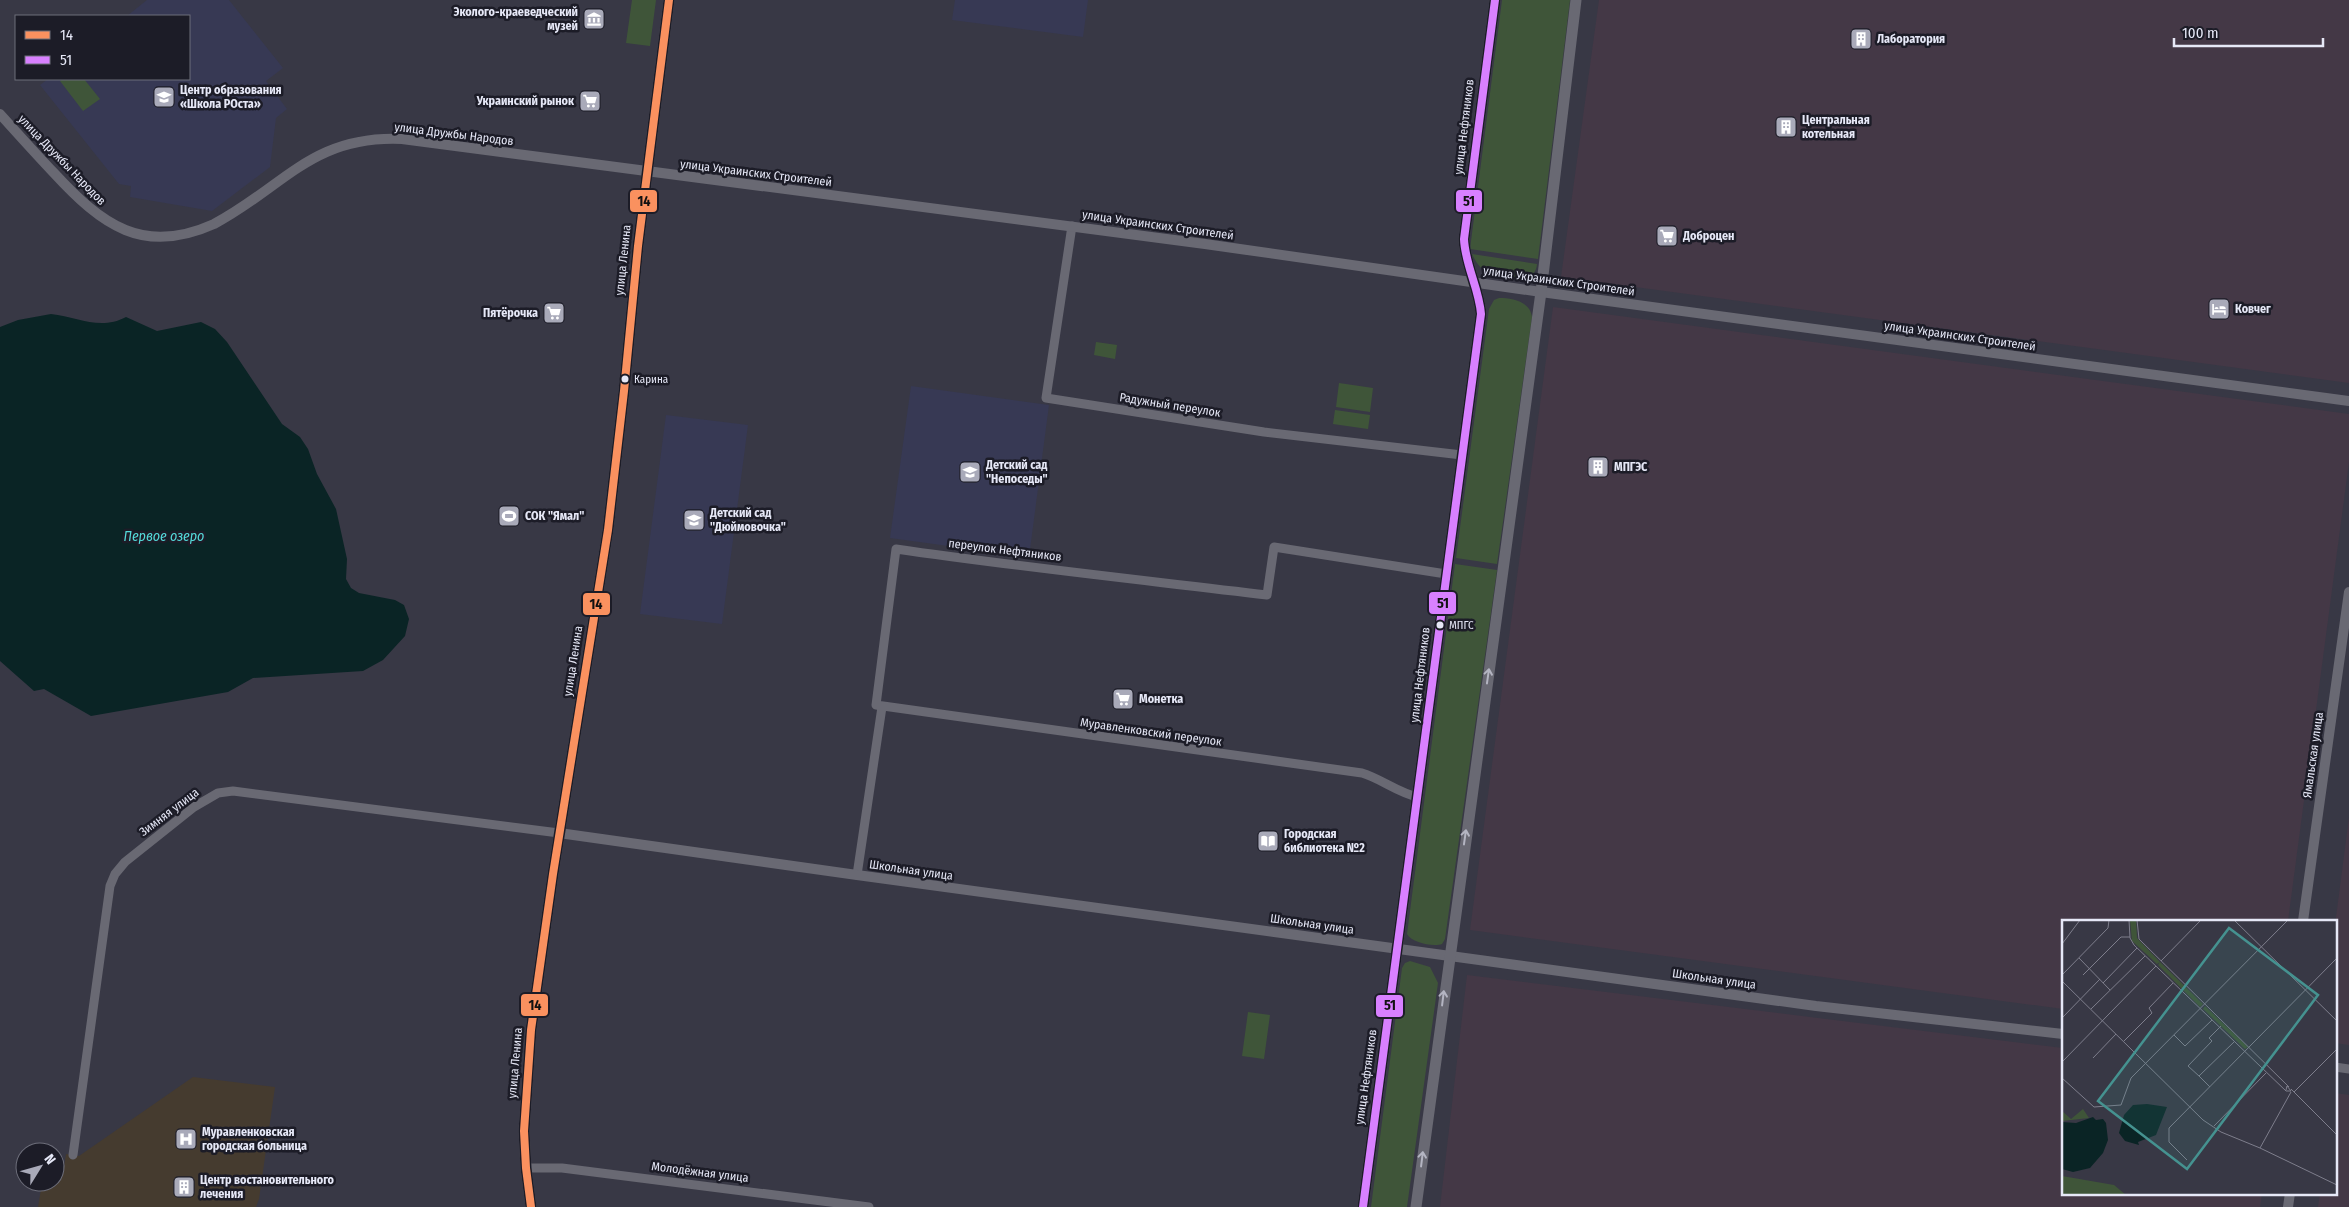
<svg xmlns="http://www.w3.org/2000/svg" width="2349" height="1207" viewBox="0 0 2349 1207" font-family="'Fira Sans Condensed',sans-serif">
  <style>
    .built { fill: #373954 }
    .industrial { fill: #443846 }
    .medical { fill: #453b2f }
    .green { fill: #3f5539 }
    .water { fill: #0a2425 }
    .lines { fill: none; stroke-linecap: round; stroke-linejoin: round }
    .minor { stroke: #696973; stroke-width: 9 }
    .tertiary { stroke: #696973; stroke-width: 10 }
    .secondary { stroke: #696973; stroke-width: 11 }
    .bus-1-casing { stroke: #1c1c27; stroke-width: 11 }
    .bus-2-casing { stroke: #1c1c27; stroke-width: 11 }
    .bus-1 { stroke: #fa915f; stroke-width: 8 }
    .bus-2 { stroke: #d880ff; stroke-width: 8 }
    .oneway { stroke: #b4b5c2 }
    .bus-dot { fill: #e6e8f7; stroke: #1c1c27; stroke-width: 2 }
    .labels { text-anchor: middle; stroke-width: 5; stroke-linejoin: round; paint-order: stroke }
    .bus-label { font-size: 11px; fill: #e6e8f7; stroke: #1c1c27; text-anchor: start }
    .poi-label { font-size: 12px; font-weight: bold; fill: #e6e8f7; stroke: #1c1c27; text-anchor: start }
    .street-label { font-size: 12px; fill: #e6e8f7; stroke: #1c1c27 }
    .water-label { font-size: 14px; font-style: italic; fill: #54dada; stroke: #1c1c27 }
    .inset-road { fill: none; stroke: #7e7e8c; stroke-width: 1 }
    .view { fill: #459290; fill-opacity: 0.15; stroke: #459290; stroke-width: 2.5 }
    .inset-edge { fill: none; stroke: #e6e8f7; stroke-width: 2.5 }
    .line-badge { stroke: #1c1c27; stroke-width: 2 }
    .pale-badge-label { font-size: 14px; text-anchor: middle; font-weight: bold; fill: #111 }
  </style>
  <rect width="100%" height="100%" fill="#383845"/>
  <!-- built -->
  <path class="built" d="M147 0H229L283 68 266 81 287 109 276 118 270 167 212 211 130 197 131 186 119 184 40 85 48 79H189V16H127Z
    M955 0H1088L1083 37 952 20Z
    M911 386 1049 405 1029 557 890 538Z
    M666 415 748 425 722 624 640 614Z"/>
  <!-- industrial -->
  <path class="industrial" d="M1599 0H2349V383L1561 277Z
    M1553 307 2349 414V462L2288 921H2063V1009L1470 930Z
    M2349 817V1045L2335 1043V925Z
    M1467 975 2063 1048V1193H2262L2260 1207H1440Z
    M2335 1093 2349 1095V1207H2318L2320 1193H2335Z"/>
  <!-- medical -->
  <path class="medical" d="M193 1077 275 1087 259 1199 256 1207H38L42 1183 55 1182V1173L64 1167 66 1154 79 1156Z"/>
  <!-- green -->
  <path class="green" d="M632 0H656L650 46 626 43Z
    M1502 0H1570L1538 259 1470 249Z
    M63 79H84L100 99 83 111 60 81Z
    M1472 254 1537 264C1536 287 1497 280 1484 270 1478 266 1475 260 1472 254Z
    M1499 298C1512 298 1530 301 1532 317L1497 564 1456 558 1489 309 1494 300Z
    M1096 342 1117 345 1115 359 1094 355Z
    M1339 383 1373 388 1370 412 1336 407Z
    M1335 410 1370 415 1368 429 1333 424Z
    M1455 564 1497 570 1445 939 1442 944C1433 947 1412 943 1407 934Z
    M1410 961 1430 967 1438 983 1407 1207H1371L1402 968 1405 963Z
    M1248 1012 1270 1015 1264 1059 1242 1056Z"/>
  <!-- water -->
  <path class="water" d="M51 314C78 317 100 331 126 317L157 331 201 322 215 329 227 342 282 424 300 437 308 449 317 474 336 509 347 559 346 579 351 588 359 593 395 600 404 605 409 619 405 636 383 660 363 671 253 678 228 692 91 716 44 689 34 691 0 661V327L18 320Z"/>
  <g class="lines">
    <!-- minor -->
    <path class="minor" d="M1072 226 1046 398 1264 432 1462 455
      M1418 797C1398 793 1382 779 1362 773L876 705 896 549C1019 567 1143 580 1267 595L1274 547 1446 574
      M857 875 882 707
      M2335 1067 2349 1069
      M73 1155 110 886 115 874 125 862 194 807 218 793 233 791 559 833
      M526 1168H562L869 1207"/>
    <!-- tertiary -->
    <path class="tertiary" d="M0 114C18 134 36 154 54 173 102 225 143 256 214 224 284 187 312 135 402 139L1205 244 1541 292 2349 401
      M559 833 857 875 1816 1006 2063 1034
      M2303 921 2349 592
      M2288 1207 2290 1193"/>
    <!-- secondary -->
    <path class="secondary" d="M531 1207 526 1168 524 1131 531 1030 553 874 608 530 624 391 638 246 669 0
      M1363 1207 1481 314C1479 288 1465 265 1464 239L1495 0
      M1416 1207 1541 292 1576 0"/>
    <!-- bus-1 casing -->
    <g class="bus-1-casing">
      <path id="bus-1" d="M531 1207 526 1168 524 1131 531 1030 553 874 608 530 624 391 638 246 669 0"/>
    </g>
    <!-- bus-2 casing -->
    <g class="bus-2-casing">
      <path id="bus-2" d="M1363 1207 1481 314C1479 288 1465 265 1464 239L1495 0"/>
    </g>
    <!-- bus-1 -->
    <use href="#bus-1" class="bus-1"/>
    <!-- bus-2 -->
    <use href="#bus-2" class="bus-2"/>
  </g>
  <!-- one-way arrows -->
  <defs><path id="oneway-shaft" d="M-6 0H5M1.5-3L5.5 0L1.5 3" fill="none" stroke-width="1.6" stroke-linecap="round" stroke-linejoin="round" transform="scale(1.25)"/></defs>
  <g class="oneway">
    <use href="#oneway-shaft" transform="translate(1488 676) rotate(-82)"/>
    <use href="#oneway-shaft" transform="translate(1465 837) rotate(-82)"/>
    <use href="#oneway-shaft" transform="translate(1443 998) rotate(-83)"/>
    <use href="#oneway-shaft" transform="translate(1422 1159) rotate(-83)"/>
  </g>
  <!-- icons -->
  <defs>
    <g id="museum-square" transform="scale(1.125)"><rect x="-9" y="-9" width="18" height="18" rx="4" fill="#a9aab9" stroke="#1c1c27"/><path d="M0-6L6-3V-2H-6V-3ZM-5-1h2V3h-2ZM-1-1h2V3h-2ZM3-1h2V3H3ZM-6 4H6V6H-6Z" fill="#fff"/></g>
    <g id="building-square" transform="scale(1.125)"><rect x="-9" y="-9" width="18" height="18" rx="4" fill="#a9aab9" stroke="#1c1c27"/><path d="M-4-6H4V6H1V3H-1V6H-4ZM-2.5-4.3h1.7v1.8h-1.7ZM.8-4.3h1.7v1.8H.8ZM-2.5-1h1.7V.8h-1.7ZM.8-1h1.7V.8H.8Z" fill="#fff"/></g>
    <g id="school-square" transform="scale(1.125)"><rect x="-9" y="-9" width="18" height="18" rx="4" fill="#a9aab9" stroke="#1c1c27"/><path d="M0-5L7-2L0 1L-7-2ZM-4 1L0 2.5L4 1V4Q0 6-4 4Z" fill="#fff"/></g>
    <g id="supermarket-square" transform="scale(1.125)"><rect x="-9" y="-9" width="18" height="18" rx="4" fill="#a9aab9" stroke="#1c1c27"/><path d="M-6-5.5h2.5l.6 2H6L4.5 2H-2.5L-4.4-4H-6ZM-1.5 3.2a1.3 1.3 0 1 0 .1 0ZM3 3.2a1.3 1.3 0 1 0 .1 0Z" fill="#fff"/></g>
    <g id="hotel-square" transform="scale(1.125)"><rect x="-9" y="-9" width="18" height="18" rx="4" fill="#a9aab9" stroke="#1c1c27"/><path d="M-6-4.5h1.5V1H6V5H4.5V3h-9V5H-6ZM-4 0a1.8 1.8 0 1 1 3.6 0ZM.5 0V-2.5h3Q6-2.5 6 0Z" fill="#fff"/></g>
    <g id="stadium-square" transform="scale(1.125)"><rect x="-9" y="-9" width="18" height="18" rx="4" fill="#a9aab9" stroke="#1c1c27"/><path d="M0-5a6.5 5 0 1 0 0 10a6.5 5 0 1 0 0-10ZM-3.5-1.8h7v3.6h-7Z" fill="#fff"/></g>
    <g id="library-square" transform="scale(1.125)"><rect x="-9" y="-9" width="18" height="18" rx="4" fill="#a9aab9" stroke="#1c1c27"/><path d="M-6-4Q-3-5.5-.7-3.5V5Q-3 3-6 4ZM6-4Q3-5.5 .7-3.5V5Q3 3 6 4Z" fill="#fff"/></g>
    <g id="hospital-square" transform="scale(1.125)"><rect x="-9" y="-9" width="18" height="18" rx="4" fill="#a9aab9" stroke="#1c1c27"/><path d="M-5-5h3v3.5h4V-5h3V5h-3V1.5h-4V5h-3Z" fill="#fff"/></g>
  </defs>
  <g fill-rule="evenodd">
    <use href="#museum-square" x="594" y="19"/>
    <use href="#building-square" x="1861" y="39"/>
    <use href="#school-square" x="164" y="97"/>
    <use href="#supermarket-square" x="590" y="101"/>
    <use href="#building-square" x="1786" y="127"/>
    <use href="#supermarket-square" x="1667" y="236"/>
    <use href="#hotel-square" x="2219" y="309"/>
    <use href="#supermarket-square" x="554" y="313"/>
    <use href="#building-square" x="1598" y="467"/>
    <use href="#school-square" x="970" y="472"/>
    <use href="#stadium-square" x="509" y="516"/>
    <use href="#school-square" x="694" y="520"/>
    <use href="#supermarket-square" x="1123" y="699"/>
    <use href="#library-square" x="1268" y="841"/>
    <use href="#hospital-square" x="186" y="1139"/>
    <use href="#building-square" x="184" y="1187"/>
  </g>
  <!-- markers -->
  <g class="bus-dot">
    <circle cx="625" cy="379" r="4.5"/>
    <circle cx="1440" cy="625" r="4.5"/>
  </g>
  <g class="labels">
    <!-- bus labels -->
    <g class="bus-label">
      <text x="634" y="383">Карина</text>
      <text x="1449" y="629">МПГС</text>
    </g>
    <!-- poi labels -->
    <g class="poi-label">
      <text x="578" y="16" text-anchor="end">Эколого-краеведческий<tspan x="578" dy="14">музей</tspan></text>
      <text x="1877" y="43">Лаборатория</text>
      <text x="180" y="94">Центр образования<tspan x="180" dy="14">«Школа РОста»</tspan></text>
      <text x="574" y="105" text-anchor="end">Украинский рынок</text>
      <text x="1802" y="124">Центральная<tspan x="1802" dy="14">котельная</tspan></text>
      <text x="1683" y="240">Доброцен</text>
      <text x="2235" y="313">Ковчег</text>
      <text x="538" y="317" text-anchor="end">Пятёрочка</text>
      <text x="986" y="469">Детский сад<tspan x="986" dy="14">"Непоседы"</tspan></text>
      <text x="1614" y="471">МПГЭС</text>
      <text x="710" y="517">Детский сад<tspan x="710" dy="14">"Дюймовочка"</tspan></text>
      <text x="525" y="520">СОК "Ямал"</text>
      <text x="1139" y="703">Монетка</text>
      <text x="1284" y="838">Городская<tspan x="1284" dy="14">библиотека №2</tspan></text>
      <text x="202" y="1136">Муравленковская<tspan x="202" dy="14">городская больница</tspan></text>
      <text x="200" y="1184">Центр востановительного<tspan x="200" dy="14">лечения</tspan></text>
    </g>
    <!-- street labels -->
    <g class="street-label">
      <text transform="translate(1464 127) rotate(-83)" y="4">улица Нефтяников</text>
      <text transform="translate(454 134) rotate(7)" y="4">улица Дружбы Народов</text>
      <text transform="translate(62 160) rotate(46)" y="4">улица Дружбы Народов</text>
      <text transform="translate(756 173) rotate(7)" y="4">улица Украинских Строителей</text>
      <text transform="translate(1158 225) rotate(8)" y="4">улица Украинских Строителей</text>
      <text transform="translate(623 260) rotate(-84)" y="4">улица Ленина</text>
      <text transform="translate(1559 281) rotate(8)" y="4">улица Украинских Строителей</text>
      <text transform="translate(1960 336) rotate(8)" y="4">улица Украинских Строителей</text>
      <text transform="translate(1170 405) rotate(9)" y="4">Радужный переулок</text>
      <text transform="translate(1005 550) rotate(7)" y="4">переулок Нефтяников</text>
      <text transform="translate(573 661) rotate(-81)" y="4">улица Ленина</text>
      <text transform="translate(1420 675) rotate(-83)" y="4">улица Нефтяников</text>
      <text transform="translate(1151 732) rotate(8)" y="4">Муравленковский переулок</text>
      <text transform="translate(2313 755) rotate(-82)" y="4">Ямальская улица</text>
      <text transform="translate(169 812) rotate(-37)" y="4">Зимняя улица</text>
      <text transform="translate(911 870) rotate(8)" y="4">Школьная улица</text>
      <text transform="translate(1312 924) rotate(8)" y="4">Школьная улица</text>
      <text transform="translate(1714 979) rotate(8)" y="4">Школьная улица</text>
      <text transform="translate(515 1063) rotate(-85)" y="4">улица Ленина</text>
      <text transform="translate(1366 1077) rotate(-82)" y="4">улица Нефтяников</text>
      <text transform="translate(700 1172) rotate(7)" y="4">Молодёжная улица</text>
    </g>
    <!-- water labels -->
    <g class="water-label">
      <text x="164" y="541">Первое озеро</text>
    </g>
  </g>
  <!-- overview -->
  <g transform="translate(2062 920)">
    <rect width="275" height="275" fill="#383845"/>
    <path d="M68 0H74L75 18 98 42 95 44 70 21ZM98 42 141 84 138 87 96 45ZM143 86 186 127 183 129 141 89ZM21 189 27 198 0 201V191L9 199ZM0 256 52 265 64 275H0Z" fill="#3f5539"/>
    <path d="M85 184 105 187 94 215 76 222 77 225 63 221 57 213 62 195 71 185ZM31 197 34 200 41 199 44 203 46 220 41 233 28 248 11 252 0 249V202L14 203Z" fill="#0a2425"/>
    <path class="inset-road" d="M67 0 68 18 72 25 224 171H229L225 166 224 170M75 0 77 19 227 167M172 0 275 101M0 24 18 0M17 38 48 70M99 41 139 0M0 55 46 8 47 0M21 55 59 17H68M0 61 141 200 159 212 198 228 229 172M41 63 75 28M29 89 83 36M0 98 38 59M159 106 147 118 150 121 126 146 137 156 172 122M112 115 123 126 150 100M62 121 90 93 87 88 111 63M31 138 54 114M0 142 94 46M137 156 148 167M0 158 32 187 59 185 69 158 226 0M229 169 275 215M232 172 275 129M152 206 204 153M198 228 275 265M125 240 107 222V208L275 38"/>
    <path class="view" d="M167 8 256 75 125 249 36 181Z"/>
    <rect width="275" height="275" class="inset-edge"/>
  </g>
  <g class="line-badge">
    <rect x="629" y="189" width="29" height="24" rx="5" fill="#fa915f"/>
    <rect x="1455" y="189" width="28" height="24" rx="5" fill="#d880ff"/>
    <rect x="1428" y="591" width="29" height="24" rx="5" fill="#d880ff"/>
    <rect x="582" y="592" width="29" height="24" rx="5" fill="#fa915f"/>
    <rect x="520" y="993" width="29" height="24" rx="5" fill="#fa915f"/>
    <rect x="1375" y="994" width="29" height="24" rx="5" fill="#d880ff"/>
  </g>
  <g class="pale-badge-label">
    <text x="644" y="206">14</text>
    <text x="1469" y="206">51</text>
    <text x="1443" y="608">51</text>
    <text x="596" y="609">14</text>
    <text x="535" y="1010">14</text>
    <text x="1390" y="1010">51</text>
  </g>
  <!-- legend -->
  <rect x="15" y="15" width="175" height="65" fill="#1c1c27" stroke="#6d6e7a"/>
  <rect x="25" y="31" width="25" height="8" fill="#fa915f" stroke="#6d6e7a"/>
  <text x="60" y="40" font-size="15" fill="#e6e8f7">14</text>
  <rect x="25" y="56" width="25" height="8" fill="#d880ff" stroke="#6d6e7a"/>
  <text x="60" y="65" font-size="15" fill="#e6e8f7">51</text>
  <!-- north arrow -->
  <g transform="translate(40 1167) rotate(53)"><circle r="24" fill="#1c1c27" stroke="#6d6e7a"/>
  <path d="M0-4L9 19L0 12L-9 19Z" fill="#a9aab9"/>
  <text y="-8" font-size="14" font-weight="bold" text-anchor="middle" fill="#e6e8f7">N</text>
  </g>
  <!-- scale -->
  <path d="M2174 38v8h149v-8" fill="none" stroke="#e6e8f7" stroke-width="2.5"/>
  <text x="2182" y="38" font-size="15" fill="#e6e8f7" stroke="#1c1c27" stroke-width="4" paint-order="stroke">100 m</text>
</svg>
